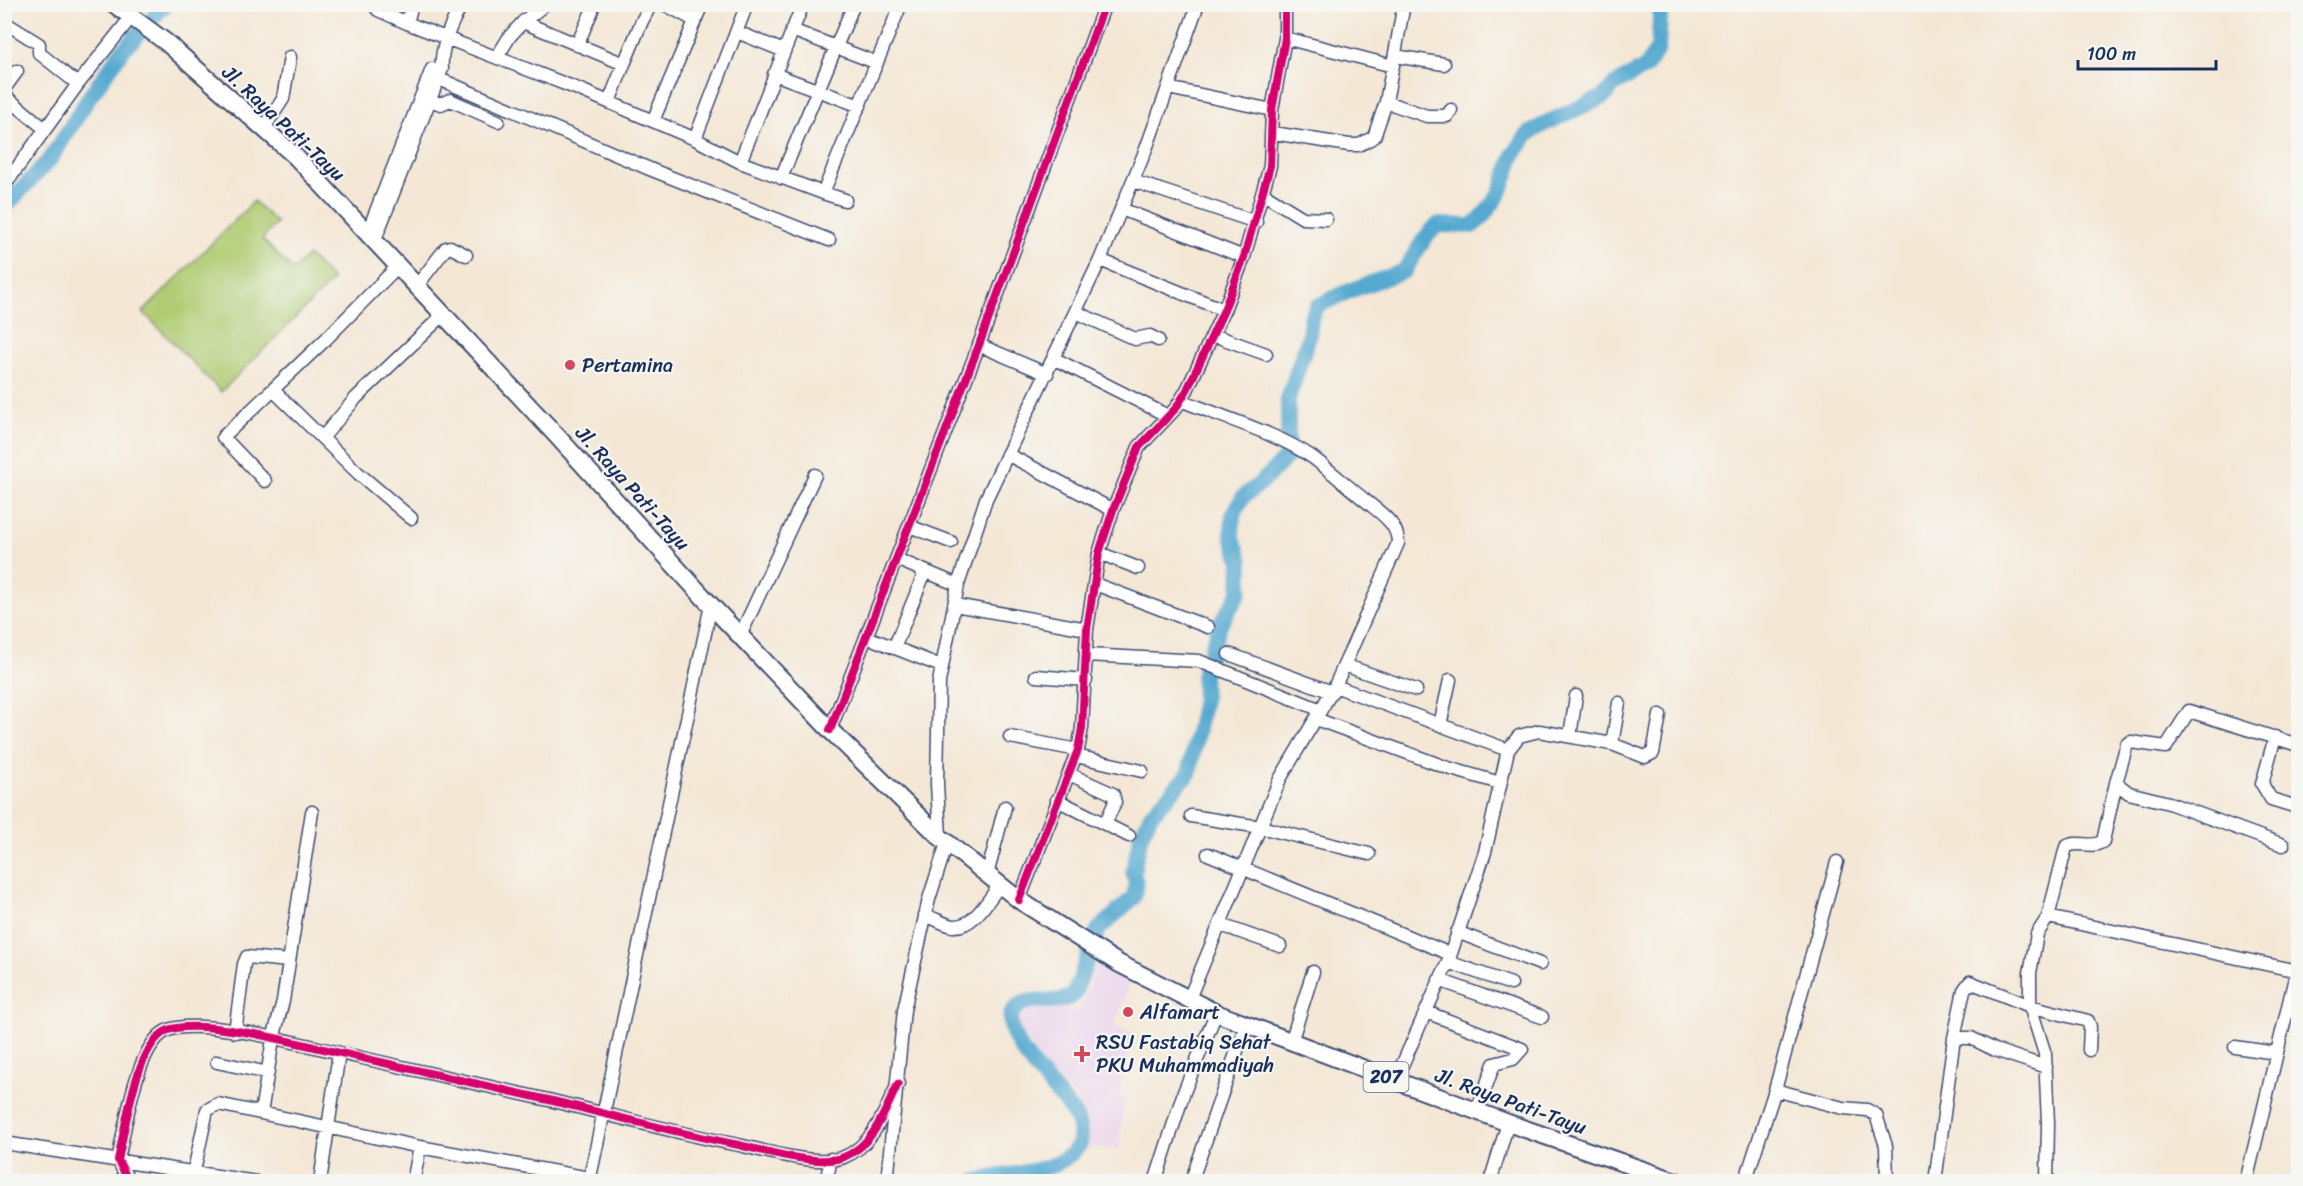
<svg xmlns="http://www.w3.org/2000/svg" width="2303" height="1186" viewBox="0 0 2303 1186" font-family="Sriracha,sans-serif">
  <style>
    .built { fill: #ebd1eb }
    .green { fill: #afca70; stroke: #657c67; stroke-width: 1.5 }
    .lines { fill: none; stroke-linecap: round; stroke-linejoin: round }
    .river { stroke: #54a8d0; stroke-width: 16 }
    .minor-casing { stroke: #3c4b70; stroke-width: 15 }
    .major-casing { stroke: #3c4b70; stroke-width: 20 }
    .minor { stroke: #fff; stroke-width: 12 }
    .major { stroke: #fff; stroke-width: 16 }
    .cycleway-casing { stroke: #f6f6f2; stroke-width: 11 }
    .cycleway { stroke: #d6006c; stroke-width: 8 }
    .poi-dot { fill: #d1495b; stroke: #f6f6f2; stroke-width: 2 }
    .labels { text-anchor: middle; stroke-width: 4.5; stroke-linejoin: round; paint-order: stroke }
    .shield { fill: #f6f6f2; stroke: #5d6b8a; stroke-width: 1.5 }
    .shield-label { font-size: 18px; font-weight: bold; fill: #1b2f5e }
    .street-label { font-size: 20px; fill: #1b2f5e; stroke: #f6f6f2 }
    .poi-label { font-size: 20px; fill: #1b2f5e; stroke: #f6f6f2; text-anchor: start }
  </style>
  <rect width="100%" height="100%" fill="#f6f6f2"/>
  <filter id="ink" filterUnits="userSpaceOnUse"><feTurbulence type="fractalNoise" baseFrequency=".0167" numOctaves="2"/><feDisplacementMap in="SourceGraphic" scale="12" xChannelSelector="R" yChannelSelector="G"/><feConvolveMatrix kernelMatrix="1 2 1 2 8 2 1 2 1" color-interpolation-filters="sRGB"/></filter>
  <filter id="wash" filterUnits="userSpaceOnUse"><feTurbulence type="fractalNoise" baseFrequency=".008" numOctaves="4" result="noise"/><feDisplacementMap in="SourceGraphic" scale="24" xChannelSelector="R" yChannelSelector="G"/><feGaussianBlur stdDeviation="1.35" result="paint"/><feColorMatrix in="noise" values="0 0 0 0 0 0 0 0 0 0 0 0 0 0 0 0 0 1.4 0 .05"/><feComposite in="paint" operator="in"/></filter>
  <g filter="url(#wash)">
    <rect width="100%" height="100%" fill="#f4e7d5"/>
    <!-- built -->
    <path class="built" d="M1099 959 1131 977 1114 1027 1133 1033 1119 1089 1124 1098 1119 1150 1083 1146 1085 1125 1078 1099 1047 1070 1019 1025 1022 1015 1035 1007 1047 1006 1076 1011 1080 1009Z"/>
    <!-- green -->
    <path class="green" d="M254 201 277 223 262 239 293 270 308 255 333 280 221 392 143 312Z"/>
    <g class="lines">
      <!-- river -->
      <path class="river" d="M4 208 51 158 90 96 122 51 166 4
        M974 1182C1011 1170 1055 1178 1080 1144 1080 1132 1080 1123 1073 1113 1061 1093 989 1030 1017 1007 1032 994 1057 1007 1074 995L1098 930 1134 897 1136 884 1133 871 1141 836 1151 815 1189 773 1204 699 1203 676 1220 624 1240 592 1241 561 1232 537 1233 514 1243 497 1262 482 1288 456V399L1309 336 1311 318 1317 306 1349 291 1404 271 1425 238 1437 225 1472 226 1481 219 1500 193 1514 154 1528 134 1548 122 1603 97 1614 85 1646 67 1658 48 1661 4"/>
    </g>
  </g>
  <g filter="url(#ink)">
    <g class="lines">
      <!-- minor casing -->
      <g class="minor-casing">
        <path id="minor" d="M373 4 378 10 407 23 578 89 695 139 740 162 823 193 901 4
          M664 4 694 20
          M4 22 39 44V53L78 84
          M523 22 545 4
          M407 23 412 4
          M792 30 877 63
          M737 32 784 51
          M1285 38 1393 66
          M577 45 592 11V4
          M1395 56 1444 64
          M497 57 510 36 523 22 624 64 642 21 651 4
          M774 74 860 106
          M430 75 652 170 829 240
          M1168 88 1272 110
          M4 89 17 71
          M4 95 45 129
          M430 100 441 104 450 100 498 121
          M609 102 624 64
          M1386 102 1427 116H1447L1451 110
          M653 121 702 4
          M264 128 283 99 290 57
          M1273 133 1349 145H1359L1374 137 1386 102 1404 4
          M695 139 747 4
          M740 162 803 4
          M781 178 854 4
          M1133 181 1256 222
          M4 186 78 84 132 16
          M823 193 845 200
          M1264 194 1303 218 1326 219
          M1121 209 1244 257
          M367 234 432 69
          M374 242 442 69C440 49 451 21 463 4
          M1100 260 1224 310
          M416 287 446 248 450 247 466 255
          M1076 312 1135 339 1150 336 1158 340
          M1213 335 1266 354
          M979 345 1047 374
          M1055 359 1168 416
          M273 390 358 473 411 518
          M1181 400C1221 417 1277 433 1312 457 1331 471 1348 487 1366 501 1380 513 1398 523 1398 543L1335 686 1280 779 1188 1001
          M323 437 356 398 443 315
          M1007 454 1113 510
          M265 481 223 437 324 341 397 267
          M909 526 951 542
          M1099 553 1138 568
          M896 559 958 585
          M1095 584 1208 627
          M955 605 1087 629
          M740 636 815 475
          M867 637 941 666
          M894 648 925 572
          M1229 654 1332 692
          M1087 655 1199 661 1321 710
          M1344 665 1416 690
          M1036 676 1086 680
          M1335 686 1508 750
          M1316 719 1448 768 1500 783
          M1440 725 1450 680
          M830 730 979 345 1105 4
          M1570 736 1576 696
          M1010 737 1078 750
          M2275 737 2262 784 2271 799 2297 807
          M1612 744 1619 703
          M1076 756 1142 771
          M1069 774 1113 794 1115 802 1105 824
          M2116 783 2127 744 2131 742 2166 747 2189 711 2298 745
          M1057 800 1129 836
          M1191 816 1260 827 1369 854
          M940 837 937 784 939 682 958 585 986 499 1100 260 1146 149 1198 4
          M1208 854 1450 954
          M987 875 1005 807
          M1019 900 1078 750 1082 728 1087 629 1099 553 1113 510 1139 447 1176 408 1187 390 1224 310 1244 257 1270 166 1272 110 1285 38V4
          M925 915C934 918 945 925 953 926 974 928 989 898 1000 885
          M2048 917 2298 971
          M1221 925 1280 946
          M1457 932 1540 964
          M1448 962 1511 984
          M1439 980 1542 1017
          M1426 1012 1522 1049 1513 1059 1494 1064 1477 1111
          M235 1032 244 964 247 957 289 961
          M1954 1038 1964 990 1970 982 2030 1006 2088 1021 2090 1027 2089 1050
          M1291 1042 1313 972
          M2235 1047 2276 1053
          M217 1062 268 1073
          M1395 1081 1448 962 1485 852 1508 750 1519 736 1539 731 1612 744 1645 757 1653 753 1660 715
          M1775 1090 1843 1108 1867 1110 1876 1115 1886 1146 1887 1182
          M261 1113 273 1039 283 1001 312 812
          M4 1143 256 1182
          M194 1171 207 1110 218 1104 420 1147 589 1178
          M129 1182 118 1160C125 1129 136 1046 166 1031 200 1015 319 1049 358 1057 423 1072 488 1086 553 1101 615 1116 676 1133 739 1145 765 1151 819 1167 844 1157 874 1145 885 1110 898 1084
          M320 1182 339 1053
          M413 1182 420 1147
          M589 1182 711 605
          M826 1182 831 1159
          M887 1182 904 1010 929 899 947 843
          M1155 1182 1184 1092 1216 1013
          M1191 1182 1246 1025
          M1490 1182 1508 1123
          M1745 1182 1775 1090 1837 862
          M1935 1182 1954 1038H1971L1995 1050 2046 1067
          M2047 1182 2048 1123 2045 1054 2030 1006V973L2037 934 2048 917 2066 847C2077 839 2092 850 2103 841L2116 783 2129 793 2169 803 2283 845
          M2246 1182 2298 965"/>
      </g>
      <!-- major casing -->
      <g class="major-casing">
        <path id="major" d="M114 4 167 43 296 157 556 435 706 600 830 730 940 837 1019 900 1118 963 1216 1013 1508 1123 1678 1182"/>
      </g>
      <!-- minor -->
      <use href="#minor" class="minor"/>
      <!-- major -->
      <use href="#major" class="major"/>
      <!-- cycleway casing -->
      <g class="cycleway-casing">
        <path id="cycleway" d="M830 730 979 345 1105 4
          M1019 900 1078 750 1082 728 1087 629 1099 553 1113 510 1139 447 1176 408 1187 390 1224 310 1244 257 1270 166 1272 110 1285 38V4
          M129 1182 118 1160C125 1129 136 1046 166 1031 200 1015 319 1049 358 1057 423 1072 488 1086 553 1101 615 1116 676 1133 739 1145 765 1151 819 1167 844 1157 874 1145 885 1110 898 1084"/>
      </g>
      <!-- cycleway -->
      <use href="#cycleway" class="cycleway"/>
    </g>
  </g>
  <!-- markers -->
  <g class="poi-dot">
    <circle cx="570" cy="365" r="6"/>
    <circle cx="1128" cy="1012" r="6"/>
    <path d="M1079 1045h6v6h6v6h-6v6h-6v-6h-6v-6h6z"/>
  </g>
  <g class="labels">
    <!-- shield labels -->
    <rect class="shield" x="1363.5" y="1062" width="45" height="30" rx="4.5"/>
    <g class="shield-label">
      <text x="1386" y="1083">207</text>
    </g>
    <!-- street labels -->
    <g class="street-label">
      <text transform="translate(284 123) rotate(43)" y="7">Jl. Raya Pati-Tayu</text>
      <text transform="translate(633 488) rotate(48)" y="7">Jl. Raya Pati-Tayu</text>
      <text transform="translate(1511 1101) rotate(20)" y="7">Jl. Raya Pati-Tayu</text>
    </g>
    <!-- poi labels -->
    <g class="poi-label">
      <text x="582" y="372">Pertamina</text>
      <text x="1140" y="1019">Alfamart</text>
      <text x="1096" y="1049">RSU Fastabiq Sehat<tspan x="1096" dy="23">PKU Muhammadiyah</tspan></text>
    </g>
  </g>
  <!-- margin -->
  <rect width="2303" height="1186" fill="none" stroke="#f6f6f2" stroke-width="24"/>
  <!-- scale -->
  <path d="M2078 60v9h138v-9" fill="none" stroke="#1b2f5e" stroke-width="3"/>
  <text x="2087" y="60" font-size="18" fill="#1b2f5e" stroke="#f6f6f2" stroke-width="4.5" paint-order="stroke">100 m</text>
</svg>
